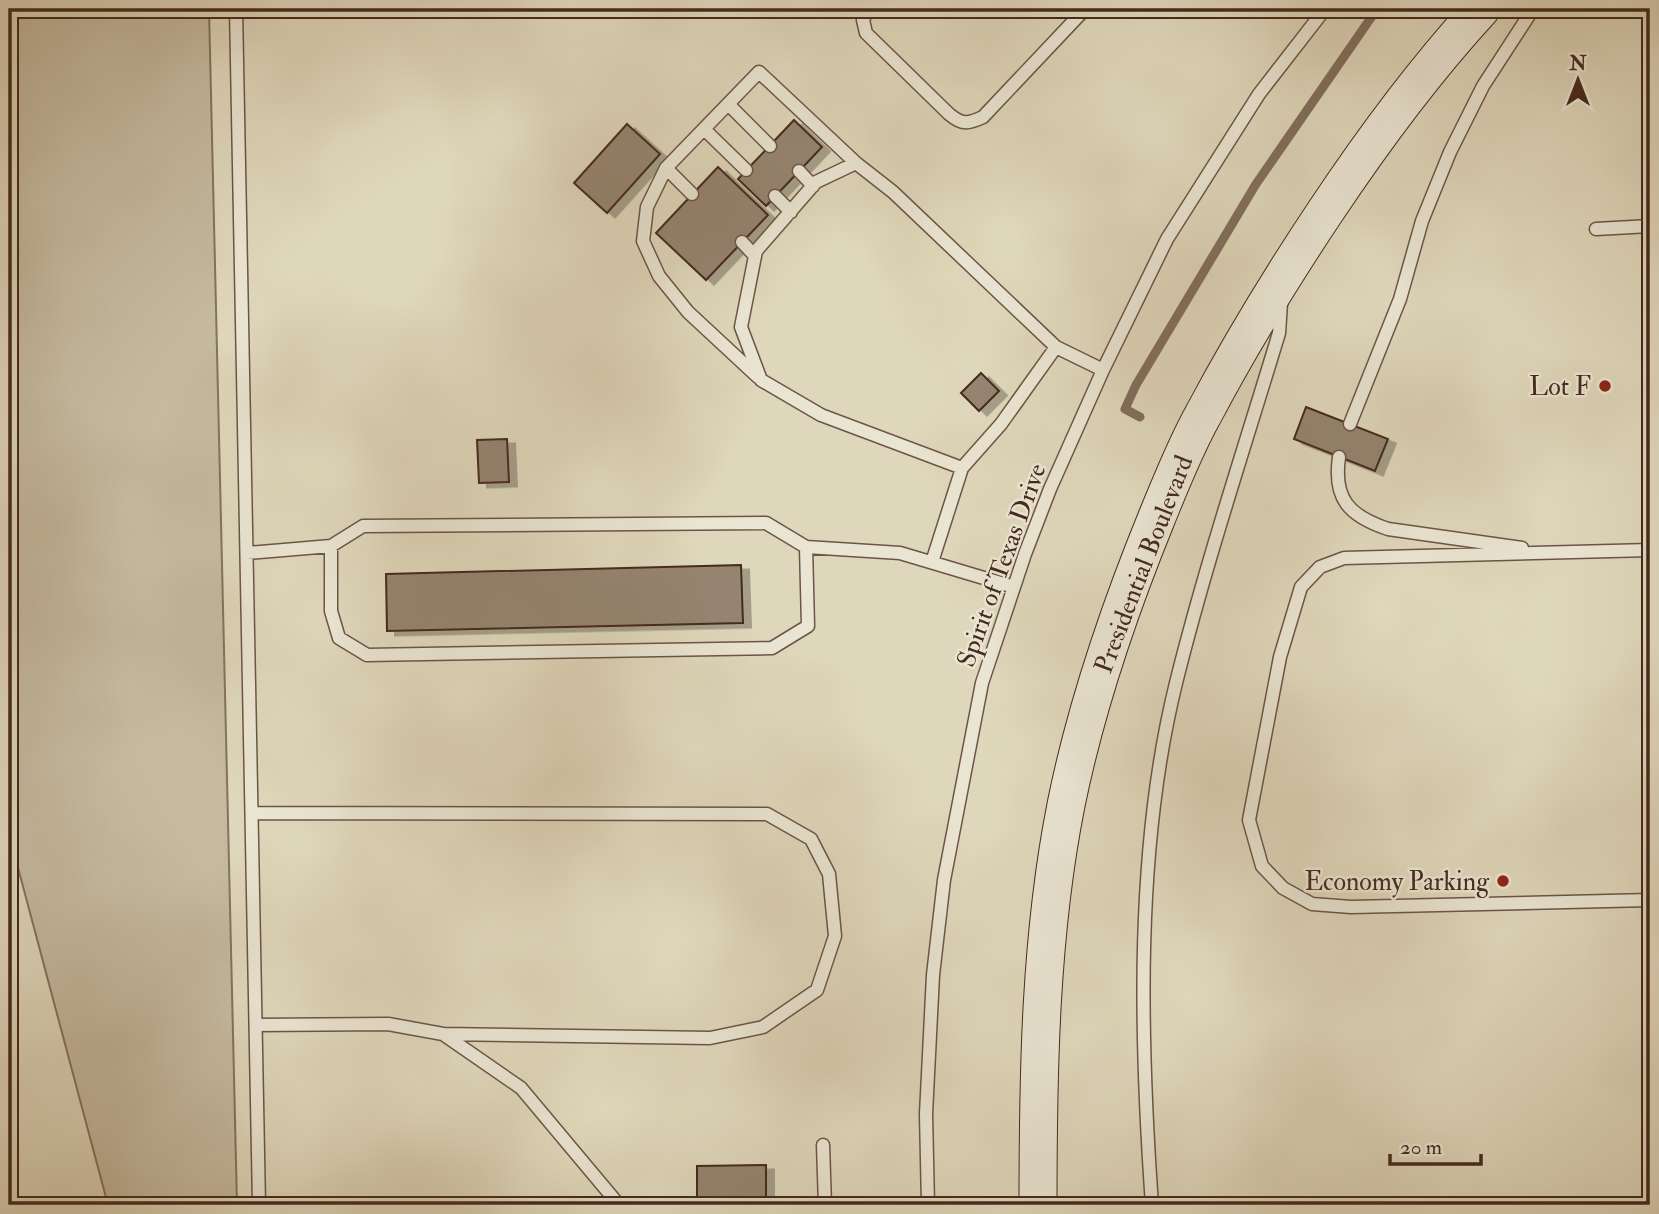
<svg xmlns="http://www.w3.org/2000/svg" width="1659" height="1214" viewBox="0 0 1659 1214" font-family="'IM FELL Double Pica',serif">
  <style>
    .green { fill: #c5baa0; stroke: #85725f; stroke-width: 2 }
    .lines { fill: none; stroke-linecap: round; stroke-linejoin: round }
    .stream { stroke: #826e5c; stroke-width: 9 }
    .building { fill: #958470; stroke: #452a1e; stroke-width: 2; filter: url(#shadow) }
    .lane-casing { stroke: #6c5545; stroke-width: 15 }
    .secondary-casing { stroke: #452a1e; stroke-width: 39 }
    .lane { stroke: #eae5d3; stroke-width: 12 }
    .secondary { stroke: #eae5d3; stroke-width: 37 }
    .poi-dot { fill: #8f2418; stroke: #eae5d3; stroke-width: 2.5 }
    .labels { text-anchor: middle; stroke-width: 5; stroke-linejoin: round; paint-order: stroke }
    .poi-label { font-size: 26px; fill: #452a1e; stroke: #eae5d3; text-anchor: end }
    .street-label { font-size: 26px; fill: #452a1e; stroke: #eae5d3 }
  </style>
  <defs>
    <filter id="shadow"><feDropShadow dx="8" dy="4.5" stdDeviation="0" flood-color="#0004"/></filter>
  </defs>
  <rect width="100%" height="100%" fill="#dfd7bb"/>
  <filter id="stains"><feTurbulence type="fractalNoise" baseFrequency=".00286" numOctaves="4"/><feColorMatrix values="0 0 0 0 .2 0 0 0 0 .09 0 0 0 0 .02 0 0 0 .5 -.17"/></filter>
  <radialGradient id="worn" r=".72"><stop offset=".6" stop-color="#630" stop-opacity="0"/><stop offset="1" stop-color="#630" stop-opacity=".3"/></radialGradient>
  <!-- green -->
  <path class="green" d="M9 9H209L237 1205H108L9 834Z"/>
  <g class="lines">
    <!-- stream -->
    <path class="stream" d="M1140 417 1125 409 1136 385 1256 184 1377 9"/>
  </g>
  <!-- building -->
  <path class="building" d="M794 120 822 147 766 206 738 179Z
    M627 124 660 154 607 213 574 183Z
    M718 167 768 215 706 280 656 233Z
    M981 373 999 391 979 411 961 393Z
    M1306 407 1388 439 1375 471 1294 439Z
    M507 439 509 482 479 483 477 440Z
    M741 565 743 623 387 631 386 574Z
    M1642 917H1650V935H1643Z
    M766 1165V1205H697V1166Z"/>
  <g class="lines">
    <!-- lane casing -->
    <g class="lane-casing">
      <path id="lane" d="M236 9 259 1205
        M868 9 863 20 866 33 949 114C962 125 968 124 983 117L1085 9
        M728 104 770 146
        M704 129 746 170
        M666 168 692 194
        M799 171 813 186
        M775 196 791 212
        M1596 229 1650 226
        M742 242 755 256
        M758 377 688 312 659 276 643 241 647 207 666 168 759 72 856 163
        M1350 424 1400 299 1422 221 1450 152 1483 86 1533 9
        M1339 457C1333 499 1349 516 1388 529L1522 548
        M962 468 1001 424 1056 347
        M331 546V611L339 638 367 655 772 648 808 626 806 547
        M1650 550 1344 558 1320 567 1301 587 1280 657 1249 820 1262 866 1283 888 1312 904 1351 907 1650 900
        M247 553 331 546 363 526 766 523 806 547 900 553 1014 587
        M932 562 962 468 821 415 761 380 741 327 756 251 816 182 856 163 893 192 1056 347 1103 370
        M252 813 767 814 811 839 829 874 835 936 817 990 763 1027 710 1038 443 1034
        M256 1025 388 1024 443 1034 521 1088 619 1205
        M823 1145 825 1205
        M928 1205 926 1114 933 975 944 880 982 683 1025 554 1050 489 1103 370 1167 239 1259 94 1325 9
        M1152 1205C1140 1036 1135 849 1176 683 1205 566 1244 449 1279 333L1281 303"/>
    </g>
    <!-- secondary casing -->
    <g class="secondary-casing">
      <path id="secondary" d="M1038 1205C1038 1072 1040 936 1066 805 1086 706 1119 610 1157 517 1171 483 1185 447 1203 415 1240 345 1281 278 1325 212 1373 140 1423 72 1481 9"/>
    </g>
    <!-- lane -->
    <use href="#lane" class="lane"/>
    <!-- secondary -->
    <use href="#secondary" class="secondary"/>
  </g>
  <!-- markers -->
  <g class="poi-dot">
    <circle cx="1605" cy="386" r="7"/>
    <circle cx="1503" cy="881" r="7"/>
  </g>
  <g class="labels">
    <!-- poi labels -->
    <g class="poi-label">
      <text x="1591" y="395">Lot F</text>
      <text x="1489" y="890">Economy Parking</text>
    </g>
    <!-- street labels -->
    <g class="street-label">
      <text transform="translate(1143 564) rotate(-69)" y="9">Presidential Boulevard</text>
      <text transform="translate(1001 565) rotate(-70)" y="9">Spirit of Texas Drive</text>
    </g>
  </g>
  <!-- margin -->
  <rect width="1659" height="1214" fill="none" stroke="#dfd7bb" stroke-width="35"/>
  <rect x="10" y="10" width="1638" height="1193" fill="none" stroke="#452a1e" stroke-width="3.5"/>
  <rect x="18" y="18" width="1624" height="1179" fill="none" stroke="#452a1e" stroke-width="2"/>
  <!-- north arrow -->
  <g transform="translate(1578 80)" stroke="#eae5d3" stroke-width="5" paint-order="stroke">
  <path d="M0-5L12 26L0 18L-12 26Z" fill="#452a1e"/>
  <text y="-10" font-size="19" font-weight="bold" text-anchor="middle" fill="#452a1e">N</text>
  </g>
  <!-- scale -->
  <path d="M1390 1154v10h91v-10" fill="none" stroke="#452a1e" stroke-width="3.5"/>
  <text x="1400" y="1154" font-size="21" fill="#452a1e" stroke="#eae5d3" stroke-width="5" paint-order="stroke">20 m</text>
  <rect width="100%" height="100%" filter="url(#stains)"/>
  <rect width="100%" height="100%" fill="url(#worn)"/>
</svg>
